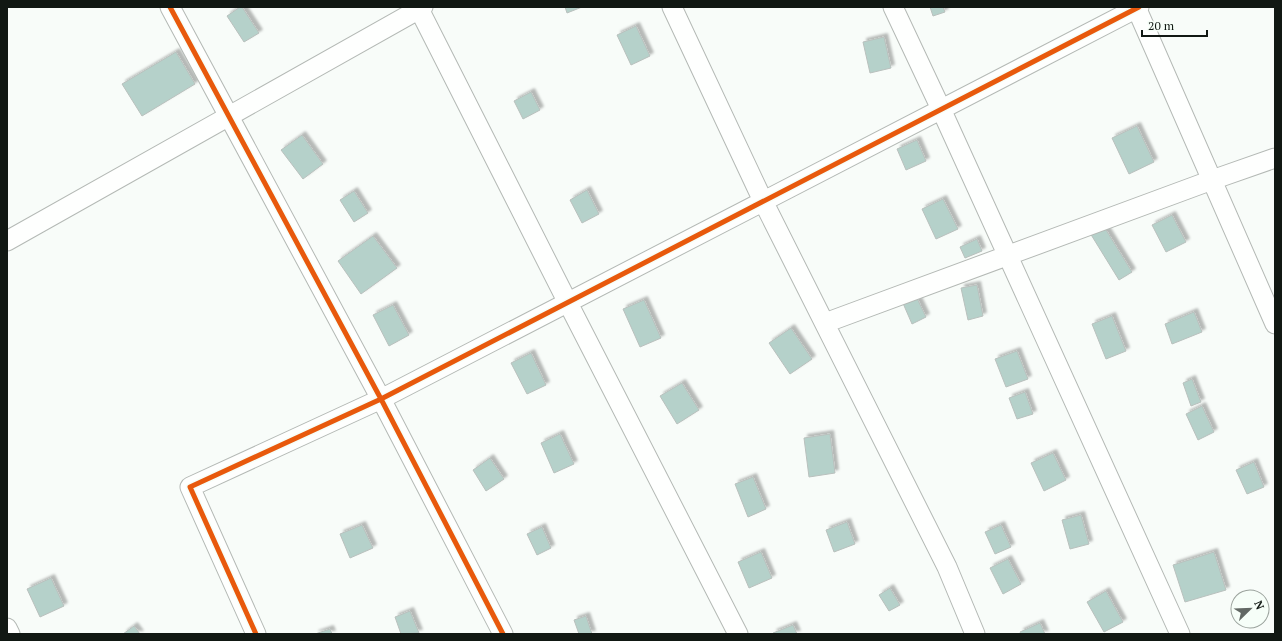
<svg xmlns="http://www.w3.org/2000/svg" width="1282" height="641" viewBox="0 0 1282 641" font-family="'PT Serif',serif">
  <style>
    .building { fill: #b5d1ca; stroke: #b9c0bd; filter: url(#shadow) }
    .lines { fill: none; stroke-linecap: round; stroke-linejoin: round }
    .minor-casing { stroke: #b4b9b5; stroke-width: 21 }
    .minor { stroke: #fefffe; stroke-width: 19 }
    .cycleway-casing { stroke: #f6fef8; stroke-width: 8 }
    .cycleway { stroke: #e8590c; stroke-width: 5 }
  </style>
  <defs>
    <filter id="shadow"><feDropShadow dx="3.5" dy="-3.5" stdDeviation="1" flood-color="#0004"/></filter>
  </defs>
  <rect width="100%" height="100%" fill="#f8fcf9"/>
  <!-- building -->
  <path class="building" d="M240 7H242L259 33 244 42 227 16Z
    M565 7H582L567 13Z
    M930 7H943L945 12 933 16Z
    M636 26 650 56 631 65 617 35Z
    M884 37 891 68 870 73 863 42Z
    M176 52 195 84 142 116 122 84Z
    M531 92 540 110 523 119 514 101Z
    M1137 126 1154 162 1129 174 1112 138Z
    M302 135 323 164 303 179 281 150Z
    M917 140 926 161 906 170 897 149Z
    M587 190 599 214 582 223 570 200Z
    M354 191 368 213 354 222 340 200Z
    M943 199 958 229 936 239 922 209Z
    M1172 215 1186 242 1166 252 1152 225Z
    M1103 225 1132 272 1119 280 1090 233Z
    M373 236 397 268 361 294 338 261Z
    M977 239 982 251 965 258 960 247Z
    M977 285 983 316 968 320 961 288Z
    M915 294 926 317 912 324 902 301Z
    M644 300 661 338 640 347 623 309Z
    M393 305 409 335 389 346 373 315Z
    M1194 312 1202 332 1172 344 1165 324Z
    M1112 316 1126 351 1106 359 1092 324Z
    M791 328 812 359 790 374 769 343Z
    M1017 351 1028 379 1006 387 995 359Z
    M531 353 546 385 527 394 511 363Z
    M1192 379 1201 402 1191 406 1183 383Z
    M682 383 699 410 677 424 660 396Z
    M1025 392 1033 414 1017 419 1009 398Z
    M1202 406 1214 432 1198 440 1186 414Z
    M560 434 574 464 554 473 541 443Z
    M830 434 835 473 809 477 804 438Z
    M1053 453 1066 480 1044 491 1031 463Z
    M490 458 504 479 486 491 473 470Z
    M1254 462 1264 487 1247 494 1236 470Z
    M753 477 766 509 748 517 735 484Z
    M1081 515 1089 544 1070 549 1062 520Z
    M847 522 855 544 834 552 826 530Z
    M362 525 373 548 350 558 340 534Z
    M1001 525 1011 547 995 554 985 532Z
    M542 527 551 548 537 555 527 534Z
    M761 552 772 578 749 588 738 562Z
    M1214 552 1226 590 1185 602 1173 565Z
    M1008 559 1021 584 1003 594 990 568Z
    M51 578 64 606 40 617 27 589Z
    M890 588 900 605 889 611 879 595Z
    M1106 591 1123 622 1104 632 1087 602Z
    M410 611 419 633 401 634 395 617Z
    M586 616 592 634H579L574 620Z
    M1040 623 1045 634H1021L1020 632Z
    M793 625 797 634H774L773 633Z
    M134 626 140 634H123Z
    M330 629 332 634H315Z"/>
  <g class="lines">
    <!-- minor casing -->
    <g class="minor-casing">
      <path id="minor" d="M170 7 381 399 503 634
        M418 7 568 303 738 634
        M672 7 763 201 947 567 975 634
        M893 7 941 109 1180 634
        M1136 7 1275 324
        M7 241 423 7
        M825 323 1212 180 1275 158
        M7 628 10 634
        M256 634 190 487 381 399 1139 7"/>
    </g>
    <!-- minor -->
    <use href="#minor" class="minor"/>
    <!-- cycleway casing -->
    <g class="cycleway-casing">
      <path id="cycleway" d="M170 7 381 399 503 634
        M256 634 190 487 381 399 1139 7"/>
    </g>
    <!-- cycleway -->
    <use href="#cycleway" class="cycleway"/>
  </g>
  <!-- border -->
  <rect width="1282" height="641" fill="none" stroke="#111813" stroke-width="16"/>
  <!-- north arrow -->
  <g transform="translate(1250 609) rotate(67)"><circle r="19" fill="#f6fef8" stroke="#9aa29c"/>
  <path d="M0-3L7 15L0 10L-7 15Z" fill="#626864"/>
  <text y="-6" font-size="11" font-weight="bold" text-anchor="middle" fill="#111813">N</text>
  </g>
  <!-- scale -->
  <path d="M1142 30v6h65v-6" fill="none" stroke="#111813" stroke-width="2"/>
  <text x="1148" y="30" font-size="12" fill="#111813" stroke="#f6fef8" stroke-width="3" paint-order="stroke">20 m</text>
</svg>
